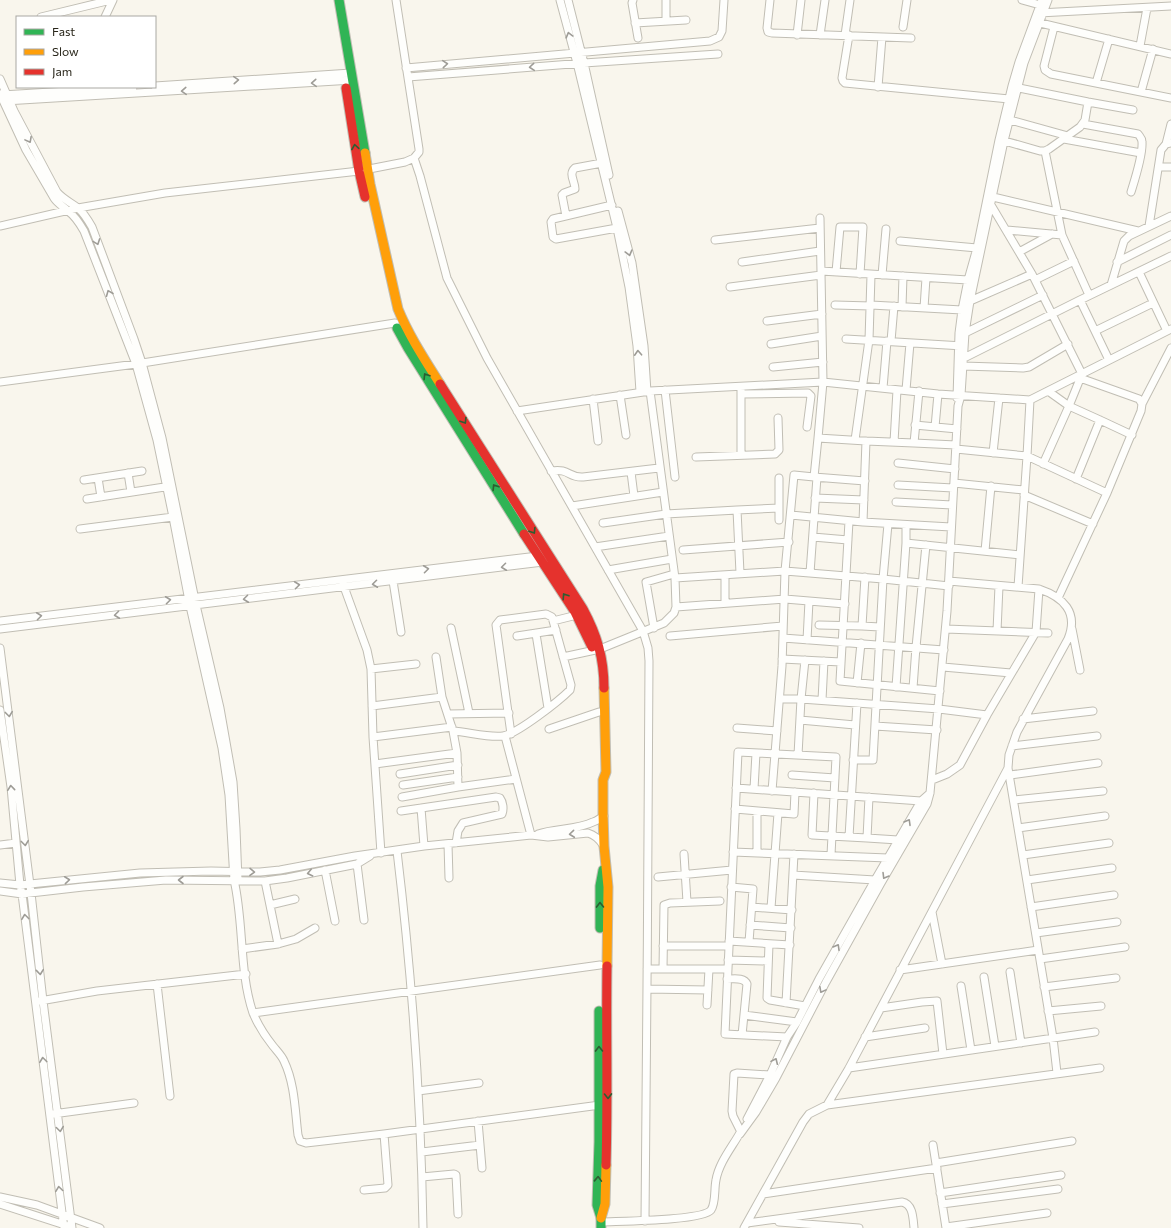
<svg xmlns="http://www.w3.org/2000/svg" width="1171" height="1228" viewBox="0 0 1171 1228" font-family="Commissioner,sans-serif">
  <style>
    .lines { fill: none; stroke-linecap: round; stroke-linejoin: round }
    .street-casing { stroke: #c1beb4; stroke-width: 9 }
    .fast-casing { stroke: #c1beb4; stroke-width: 11 }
    .slow-casing { stroke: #c1beb4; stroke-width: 11 }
    .jam-casing { stroke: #c1beb4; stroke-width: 11 }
    .street { stroke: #fefefc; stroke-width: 7 }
    .fast { stroke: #30b455; stroke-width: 9 }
    .slow { stroke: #ff9f0a; stroke-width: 9 }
    .jam { stroke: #e5322d; stroke-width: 9 }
    .oneway { stroke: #9e9c96 }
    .oneway2 { stroke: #2b5e31 }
  </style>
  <rect width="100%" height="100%" fill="#f9f6ed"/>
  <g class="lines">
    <!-- street casing -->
    <g class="street-casing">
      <path id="street" d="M560 0 577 63 617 228 629 287 637 346 640 392
        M568 0 584 63 609 175
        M633 0 632 3 638 38
        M666 0V21
        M770 0 767 28 768 32 772 33 911 38
        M1022 0 1040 5
        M1039 13 1171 6
        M41 17 111 0
        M105 17 113 0
        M1036 22 1171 54
        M635 23 686 20
        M903 27 907 0
        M1054 27 1044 66 1045 70 1051 74 1171 98
        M797 35 801 0
        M820 35 825 0
        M845 35 850 0
        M849 35 842 78 843 81 845 83 1009 99
        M1140 46 1147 8
        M406 68 710 41 719 37 722 31 724 0
        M408 77 584 63 718 54
        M0 79 14 111 57 192C63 199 70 202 78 208 84 213 88 220 92 227L134 339 142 363 162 438 196 605 220 708 233 782 236 829 238 881
        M1096 83 1109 39
        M155 86 351 73
        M878 87 882 37
        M1014 87 1088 102 1133 110
        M1141 92 1153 49
        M0 94 26 150 54 198C58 204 63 206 68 211 75 216 80 224 84 231L136 364 157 440 173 517 190 606 222 748 229 795 234 880C244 922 239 972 253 1013 258 1025 265 1036 273 1046 277 1051 282 1056 284 1061 295 1084 295 1111 298 1135L300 1141 306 1143 384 1134 600 1105
        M2 95 133 87
        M5 101 353 80
        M1010 120 1068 136
        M1083 124 1138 134C1140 137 1142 138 1142 142 1143 155 1135 179 1131 192
        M1064 139 1141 153
        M1001 140 1040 151H1045L1049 149 1080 127 1085 120 1088 102
        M1166 144 1171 124
        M1045 151 1062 235 1089 295
        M414 158 420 176 447 278 487 358 643 631 648 648 649 661C647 848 648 1034 645 1221
        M1159 167H1171
        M993 197 1138 231
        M612 205 553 219 551 222 553 237 556 239 617 228
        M991 205 1032 274 1082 374 1069 406 1043 464
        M618 211 632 263 644 346 647 392
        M566 216 562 195 564 193 575 189C575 181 568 174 575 168L602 163
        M820 218 823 382 818 438 866 441 863 522 951 527
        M0 226 78 208 165 193 359 171 405 162 414 158 419 152V149L396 0
        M1149 226 1161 150 1166 144 1171 143
        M1007 230 1062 235
        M715 240 820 228
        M900 241 977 248
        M1019 252 1052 234
        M742 262 820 251
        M1117 262 1171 235
        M821 271 968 280
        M836 272 840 227H863L860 274
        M1139 272 1167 331
        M882 275 886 229
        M1035 280 1074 261
        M1111 285 1124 241 1129 236 1171 216
        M730 287 821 275
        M1080 300 1109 360
        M970 301 1032 274
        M835 305 871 306
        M871 305 962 310
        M902 307 903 276
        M924 308 926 278
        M767 321 822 314
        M1095 331 1153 303
        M965 333 1043 295
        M846 339 963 346
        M891 341 894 306
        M771 344 822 336
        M964 358 1080 300 1171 256
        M963 366 1023 368 1029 367 1068 344
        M773 367 823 362
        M0 382 136 364 395 323
        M883 388 887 341
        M741 389V455
        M665 390 675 477
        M906 390 910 343
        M650 391 675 578 785 571 883 579 949 586
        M919 391 914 443 956 445
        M1048 391 1069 406 1100 420 1132 435
        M741 394 808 393 811 396 807 427
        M620 395 626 435
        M957 398 959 333 962 310 968 280 977 248 999 140 1012 86 1019 62 1042 0
        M593 399 598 441
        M1142 404 1171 348
        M517 411 650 391 823 382 938 394 1030 400 1171 329
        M915 425 957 429
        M935 427 938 394
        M855 440 869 340 871 275
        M866 441 914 443
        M894 442 897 390
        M956 449 1027 456 1030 400
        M993 453 999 398
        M696 457 775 454 779 450 778 418
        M898 463 955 469
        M551 471C570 468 568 478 583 477L659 468
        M631 472 634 496
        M128 473 131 492
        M814 477 865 481
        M98 478 101 497
        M779 478V520
        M1076 479 1100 420
        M84 480 142 471
        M954 483 1024 490
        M898 485 953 488
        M1024 495 1093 524
        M815 498 864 500
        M87 499 171 486
        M896 502 952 505
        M572 506 663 492
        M791 515 863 522
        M849 521 840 681 940 691
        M603 523 666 514 737 510
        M80 529 173 517
        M813 537 848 540
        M906 543 1020 555
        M595 547 669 536
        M683 550 789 542
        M985 551 991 486
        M608 570 672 559
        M740 573 737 510 779 508
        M810 573 817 477
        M725 575V603
        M865 577 862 626 880 627
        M393 581 401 632
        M949 581 1039 589C1063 597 1079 612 1068 639L1017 732 1009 755 1008 768 1053 1038 1057 1073
        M343 584 367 650 371 669 373 737 381 853
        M1018 587 1027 456 1107 493
        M1058 598 1107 493 1141 411 1142 404 1139 399 1080 378
        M676 607 785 599 845 604
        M0 621 538 556
        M553 621 577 615
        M819 625 862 626
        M451 628 469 713
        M654 628 646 582 674 574
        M0 629 543 562
        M946 629 1048 633
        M1072 629 1080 670
        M997 631 999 586
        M536 634 548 708
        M517 636 556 630
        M670 636 783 626
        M783 638 944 650
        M807 640 809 601
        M0 648 31 893 43 1001 72 1228
        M436 657 442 697 453 731 457 753 458 787
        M563 657 600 649 664 623 674 613 676 607 675 578
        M782 659 841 662
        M805 660 801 699 939 709 987 715
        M943 667 1011 673
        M371 669 416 664
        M857 683 861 643
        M896 687 906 543V525
        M913 688 916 647 926 545
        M780 699H801L798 755
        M822 700 824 661
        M372 706 442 697
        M0 710 11 787 20 885 22 894 64 1228
        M448 714 509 713
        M1023 719 1093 711
        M800 720 855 725
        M875 726 937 730
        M737 728 777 731
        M549 729 599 712
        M453 731C468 732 489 738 503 736 517 734 559 701 570 690L571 685 552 617 546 614 500 620 496 625 511 734
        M505 736 531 835
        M373 737 452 727
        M1012 746 1097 736
        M853 760H873L883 579 888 524
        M375 764 457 753
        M400 774 458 765
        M792 775 835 778
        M1010 775 1098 763
        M932 780 947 774 960 765 987 715 1036 632 1039 589
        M403 785 458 777
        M736 788 921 801
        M754 789 756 753
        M772 791 782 666 785 571 794 475 814 477 818 438
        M814 793 812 835 867 838 869 797
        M402 797 458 787 516 779
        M1014 800 1103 791
        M421 808 424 846
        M735 809 794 814 795 792
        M401 811 496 797 500 798C503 802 504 809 502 814L463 823 458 831 456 843
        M1018 828 1105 816
        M538 834C555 828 577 830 593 822 597 821 600 818 604 816
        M849 837 857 703
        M867 838 898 840
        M448 844 449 878
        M0 845 16 843
        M397 851C412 976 421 1102 423 1228
        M733 852 888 858
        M757 852V812
        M684 854 687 902
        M1023 855 1109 843
        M357 864 364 920
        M325 870 335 921
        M793 875 875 880
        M658 877 732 870
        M1027 880 1112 868
        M265 881 278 944
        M0 883 20 885 140 873 211 871 260 872 280 870 355 856 424 846 531 835 548 837 588 833C595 835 599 839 603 845
        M731 887 753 889 749 942
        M0 891 22 894 83 887 166 880 265 881 287 878 357 864 370 856
        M270 905 295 899
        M752 907 792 910
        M1031 907 1114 895
        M771 908 778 813
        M932 912 942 964
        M750 925 791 928
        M1036 933 1117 922
        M729 941 790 945
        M769 944 767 998 770 1000 805 1006
        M663 946H729
        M242 949 278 944 296 939 315 928
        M1040 959 1125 947
        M728 960 768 961
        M647 969H728
        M663 969 664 905 670 903 720 901
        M900 970 1038 950
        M1010 972 1021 1043
        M984 977 995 1046
        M727 979C734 979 744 977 747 984L742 1035
        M157 984 170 1096
        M961 986 971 1050
        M1044 987 1116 978
        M647 989 708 990
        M40 1001 97 991 246 974
        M786 1003 794 854
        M707 1005 709 969
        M881 1008 922 1002 937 1001 943 1054
        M1048 1011 1101 1006
        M253 1013 600 965
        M744 1015 797 1022
        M787 1037 725 1034 738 752 836 757 831 855
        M865 1037 925 1028
        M849 1068 1095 1032
        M418 1091 479 1083
        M827 1105 849 1068 1008 768
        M53 1114 134 1103
        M747 1119 770 1075 787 1037 797 1022 819 979 875 880 921 801 930 793
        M478 1121 482 1168
        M741 1132 733 1116 732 1111 734 1074 737 1073 770 1075
        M740 1134 756 1112 776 1078 826 982 881 883 927 804 930 793 947 611 958 406 961 395 965 333 970 301 1004 141 1024 63 1048 0
        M933 1145 946 1228
        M422 1152 480 1145
        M936 1163 1072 1141
        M422 1177 454 1174 456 1175 458 1214
        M364 1190 385 1188 388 1185 384 1134
        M940 1193 1061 1175
        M763 1194 937 1168
        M0 1197 37 1205 100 1228
        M0 1204 68 1226
        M942 1204 1058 1189
        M601 1222C618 1221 702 1221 711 1210 716 1203 714 1189 716 1180 719 1162 733 1146 741 1131
        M779 1222 859 1228
        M747 1223 902 1202C913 1204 913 1218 914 1228
        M946 1227 1047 1213
        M744 1228 803 1122 809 1114 827 1105 1100 1068"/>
    </g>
    <!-- fast casing -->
    <g class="fast-casing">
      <path id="fast" d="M339 0 365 153
        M397 328 408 348 524 534
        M600 928V886L603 870
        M599 1011V1142L597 1205 601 1218V1228"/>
    </g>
    <!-- slow casing -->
    <g class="slow-casing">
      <path id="slow" d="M365 153 370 184 398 309C409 336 425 360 440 384
        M604 688 606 772 603 780V813L604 846 608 887 607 966
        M601 1218 605 1204 606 1165"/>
    </g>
    <!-- jam casing -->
    <g class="jam-casing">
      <path id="jam" d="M346 88 359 171 365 197
        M440 384 583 609C597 635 604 658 604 688
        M524 534 575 612 592 647
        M606 1165C608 1098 606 1032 607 966"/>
    </g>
    <!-- street -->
    <use href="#street" class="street"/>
    <!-- fast -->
    <use href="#fast" class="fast"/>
    <!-- slow -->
    <use href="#slow" class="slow"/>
    <!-- jam -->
    <use href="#jam" class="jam"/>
  </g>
  <!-- one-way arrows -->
  <defs><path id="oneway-chevron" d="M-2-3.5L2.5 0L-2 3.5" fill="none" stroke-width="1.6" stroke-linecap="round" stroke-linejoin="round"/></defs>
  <g class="oneway">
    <use href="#oneway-chevron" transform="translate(569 35) rotate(-105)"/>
    <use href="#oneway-chevron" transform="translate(445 64) rotate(-5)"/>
    <use href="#oneway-chevron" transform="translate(532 67) rotate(175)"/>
    <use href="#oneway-chevron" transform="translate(236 80) rotate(-4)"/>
    <use href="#oneway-chevron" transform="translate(314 83) rotate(176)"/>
    <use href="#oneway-chevron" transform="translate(184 91) rotate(177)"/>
    <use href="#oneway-chevron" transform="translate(29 140) rotate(62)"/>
    <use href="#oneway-chevron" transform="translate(97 242) rotate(70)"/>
    <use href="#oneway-chevron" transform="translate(629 253) rotate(75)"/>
    <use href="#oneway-chevron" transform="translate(109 293) rotate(-112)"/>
    <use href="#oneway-chevron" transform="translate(638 353) rotate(-93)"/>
    <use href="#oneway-chevron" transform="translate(504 567) rotate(173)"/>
    <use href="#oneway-chevron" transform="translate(426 569) rotate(-7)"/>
    <use href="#oneway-chevron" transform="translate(375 584) rotate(173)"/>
    <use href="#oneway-chevron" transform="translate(297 585) rotate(-7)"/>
    <use href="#oneway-chevron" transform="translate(246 599) rotate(173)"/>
    <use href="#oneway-chevron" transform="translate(168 600) rotate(-7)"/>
    <use href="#oneway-chevron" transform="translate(117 615) rotate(173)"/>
    <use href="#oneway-chevron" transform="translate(39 616) rotate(-7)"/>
    <use href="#oneway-chevron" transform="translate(9 714) rotate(83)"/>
    <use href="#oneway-chevron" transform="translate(11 788) rotate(-96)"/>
    <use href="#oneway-chevron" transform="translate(908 822) rotate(-60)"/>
    <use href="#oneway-chevron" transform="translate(572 834) rotate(174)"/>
    <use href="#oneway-chevron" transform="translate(25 843) rotate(83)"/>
    <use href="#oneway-chevron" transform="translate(252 872) rotate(1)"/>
    <use href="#oneway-chevron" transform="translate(310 873) rotate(167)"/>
    <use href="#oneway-chevron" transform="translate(885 876) rotate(121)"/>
    <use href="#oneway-chevron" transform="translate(67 880) rotate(-6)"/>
    <use href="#oneway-chevron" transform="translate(181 880) rotate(180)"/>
    <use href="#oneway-chevron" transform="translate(25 917) rotate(-97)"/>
    <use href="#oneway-chevron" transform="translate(837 947) rotate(-60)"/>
    <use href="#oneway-chevron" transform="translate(40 972) rotate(84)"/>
    <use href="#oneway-chevron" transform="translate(822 990) rotate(118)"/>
    <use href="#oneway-chevron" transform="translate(43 1060) rotate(-97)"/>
    <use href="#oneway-chevron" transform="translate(775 1061) rotate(-66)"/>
    <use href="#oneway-chevron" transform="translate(60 1129) rotate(82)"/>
    <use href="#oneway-chevron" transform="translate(59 1189) rotate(-98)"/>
  </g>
  <g class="oneway2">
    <use href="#oneway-chevron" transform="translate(355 147) rotate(-99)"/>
    <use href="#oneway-chevron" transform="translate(426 376) rotate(-122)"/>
    <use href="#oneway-chevron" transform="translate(464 421) rotate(58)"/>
    <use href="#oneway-chevron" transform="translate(495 487) rotate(-122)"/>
    <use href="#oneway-chevron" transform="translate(533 531) rotate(58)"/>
    <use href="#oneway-chevron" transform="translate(565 596) rotate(-123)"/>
    <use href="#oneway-chevron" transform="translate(600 905) rotate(-91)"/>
    <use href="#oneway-chevron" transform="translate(599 1049) rotate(-91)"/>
    <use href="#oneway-chevron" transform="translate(608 1096) rotate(89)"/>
    <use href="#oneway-chevron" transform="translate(598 1179) rotate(-88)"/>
  </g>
  <!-- legend -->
  <rect x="16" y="16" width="140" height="72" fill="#ffffff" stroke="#a9a8a3"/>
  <rect x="24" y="29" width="20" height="6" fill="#30b455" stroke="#a9a8a3"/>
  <text x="52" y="36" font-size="12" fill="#282519">Fast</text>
  <rect x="24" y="49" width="20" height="6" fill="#ff9f0a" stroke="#a9a8a3"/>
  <text x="52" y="56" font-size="12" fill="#282519">Slow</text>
  <rect x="24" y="69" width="20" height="6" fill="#e5322d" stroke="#a9a8a3"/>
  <text x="52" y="76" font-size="12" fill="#282519">Jam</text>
</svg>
